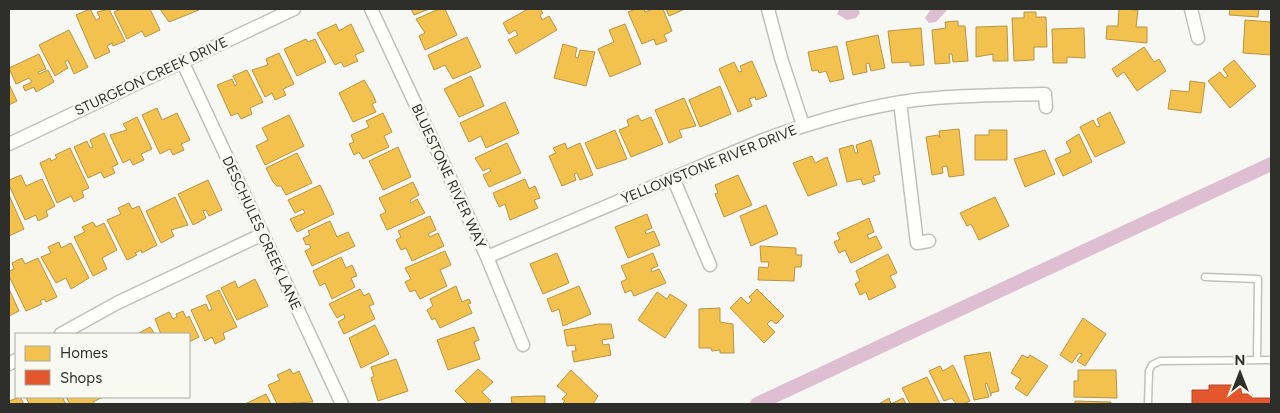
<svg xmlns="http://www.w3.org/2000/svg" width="1280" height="413" viewBox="0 0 1280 413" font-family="Figtree,sans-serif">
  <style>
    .water { fill: #debfd2 }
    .homes { fill: #f2c14e; stroke: #b79544 }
    .shops { fill: #e4572e; stroke: #ad4b2d }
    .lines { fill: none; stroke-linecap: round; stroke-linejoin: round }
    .canal { stroke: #debfd2; stroke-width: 14 }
    .lane-casing { stroke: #c0c0be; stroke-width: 9 }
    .street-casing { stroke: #c0c0be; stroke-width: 15 }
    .lane { stroke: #fefefd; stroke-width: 6 }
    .street { stroke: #fefefd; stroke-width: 12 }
    .labels { text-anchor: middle; stroke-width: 5; stroke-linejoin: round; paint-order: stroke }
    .street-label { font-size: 14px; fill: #2e2f2b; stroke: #f8faf2 }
  </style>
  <rect width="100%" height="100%" fill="#f7f8f4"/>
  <!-- water -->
  <path class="water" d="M839 9H858L860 13 856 18 847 20 837 14Z
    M931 9H947V10L936 22 929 23 925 18Z"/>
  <!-- homes -->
  <path class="homes" d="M90 9 96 20 100 18 97 12 109 9 125 41 113 46 112 43 107 46 110 52 95 59 76 15Z
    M121 9H150L160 30 145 37 142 31 127 39 114 12Z
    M160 9H198L199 10 169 22Z
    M411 9H429L414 15Z
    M439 9H445L457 35 425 50 419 36 425 33 416 19Z
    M528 9H540L543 13 540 15 542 20 549 16 557 30 516 54 508 40 518 35 515 30 509 34 503 23Z
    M636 9H644L645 12 653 9H663L672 31 664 35 667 41 656 45 654 39 642 44 628 12Z
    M666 9H685L669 16Z
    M1119 9 1138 10 1136 27H1147V43L1106 39 1107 26H1118Z
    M1230 9H1259L1258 17 1229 15Z
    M1024 12H1036V17H1046L1047 47H1034V60L1014 61 1012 18H1024Z
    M1245 20 1271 22V55L1243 53Z
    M958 21V26H965L968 61 953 62 952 54H949L950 63 935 64 932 30 946 28 945 22Z
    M336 24 339 31 351 24 364 51 355 55 358 61 344 67 341 62 335 65 317 33Z
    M625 24 641 64 610 77 598 49 614 42 609 30Z
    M1007 26 1008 61H993V54L976 57V27Z
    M921 28 924 65 910 66V62L892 63 888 31Z
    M1084 28 1085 58 1067 57V63H1053L1052 29Z
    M69 30 88 67 74 74 68 60 65 62 68 68 55 76 39 45Z
    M878 35 885 68 871 71 869 63 866 64 867 72 853 75 846 42Z
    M467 37 481 67 453 79 445 65 434 70 428 55Z
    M306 39 308 42 315 39 326 62 297 76 284 49Z
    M563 44 577 48 575 57 578 58 580 50 595 52 586 86 554 78Z
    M837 46 844 79 830 82 826 71 819 73 818 70 812 71 808 52Z
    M1144 47 1154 62 1159 59 1166 71 1137 91 1124 72 1117 77 1112 69Z
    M279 53 294 84 283 89 286 95 275 100 272 93 265 97 252 70 268 65 266 59Z
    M39 54 46 69 38 72 39 74 48 70 54 82 36 92 34 87 25 91 23 86 32 82 29 78 16 84 9 68Z
    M1234 60 1256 86 1230 108 1208 81 1220 72 1225 78 1228 76 1223 69Z
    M752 61 767 96 756 100 755 97 749 99 752 106 738 112 719 69 734 62 739 72 742 71 740 66Z
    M247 70 263 102 250 108 252 114 241 119 238 113 231 116 217 85 232 79 235 86 237 84 233 76Z
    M471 76 484 106 459 117 444 89Z
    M364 80 372 93 376 102 372 104 376 112 353 122 339 93Z
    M1190 81 1205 83 1201 113 1168 109 1171 90 1189 92Z
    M9 84 17 101 9 105Z
    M720 86 731 114 700 127 689 100Z
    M684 98 696 126 679 130 682 137 669 143 655 110Z
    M505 102 519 133 486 148 481 136 469 142 460 123Z
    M157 108 162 120 177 113 190 140 181 144 184 150 173 155 170 149 160 154 142 115Z
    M1110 112 1125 143 1095 157 1080 127 1093 120 1097 127 1100 126 1097 119Z
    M383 113 392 132 384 136 389 147 363 159 359 152 354 155 349 144 354 142 351 135 369 127 366 121Z
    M289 115 304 146 265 165 256 146 268 140 262 128Z
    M638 115 641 121 651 117 663 144 631 157 619 130 629 126 627 120Z
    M137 117 152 149 141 154 144 160 133 165 130 159 123 163 110 135 127 130 123 124Z
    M959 129 964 175 949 177 947 166 942 167 943 173 932 175 926 137 938 135 940 138 939 131Z
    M615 130 627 159 597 169 585 143Z
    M989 130H1007V160H975V135H989Z
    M104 133 118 164 112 167 115 173 104 178 101 172 88 178 74 147 87 141 90 148 93 147 90 140Z
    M1079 134 1092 162 1063 176 1055 159 1071 152 1066 142Z
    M871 140 880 174 873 176 875 181 863 185 861 179 847 182 839 149 853 145 855 153H858L856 145Z
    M507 143 521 173 489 187 483 175 491 171 489 168 483 171 475 158Z
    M565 143 567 149 580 143 593 175 580 180 577 173 574 174 576 180 562 186 549 156 556 153 553 148Z
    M398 147 411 177 383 190 369 161Z
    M70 148 89 188 82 191 84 197 74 202 71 196 57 203 40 163 50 158 51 161 57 158 55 155Z
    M1045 150 1055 174 1025 187 1014 159Z
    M297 153 312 183 286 195 281 186H277L273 182 266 168Z
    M812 156 815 163 827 157 837 185 808 196 793 163Z
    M21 175 26 186 42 179 55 206 46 211 48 216 38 221 36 215 25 220 9 185V180Z
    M738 175 752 205 724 217 715 194 718 193 715 185Z
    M525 179 529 189 535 186 540 198 534 200 538 208 510 220 505 204 499 207 493 193Z
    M208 180 222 210 209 216 206 210 203 211 206 218 193 225 178 194Z
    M413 182 419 195 410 200 411 203 417 199 425 213 387 230 380 215 386 212 379 198Z
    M320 185 334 214 297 232 290 219 305 213 303 209 295 213 288 200Z
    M9 195 24 229 9 236Z
    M175 197 188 225 171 230 174 236 161 243 146 211Z
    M995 197 1009 226 979 240 971 224 967 226 960 213Z
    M129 203 132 209 139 206 157 245 142 253 141 250 135 253 137 255 127 260 107 220 121 214 118 208Z
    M766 205 778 234 751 246 740 216Z
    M647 214 652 228 645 231 646 234 654 231 660 245 628 258 615 227Z
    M430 216 436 230 428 234 430 237 438 233 444 246 412 261 406 248 401 250 396 240 401 237 398 231Z
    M869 218 874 232 867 235 869 239 876 236 882 248 851 263 845 250 839 253 834 242 840 239 837 233Z
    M330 221 337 237 348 232 355 246 312 266 305 251 311 248 309 244 306 245 303 238 310 235 308 231Z
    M93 222 96 227 104 223 117 250 102 258 107 269 93 276 74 237 85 232 82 227Z
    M59 242 61 248 71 243 89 278 71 289 66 278 56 283 41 257 51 253 48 247Z
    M760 246 796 248V255H802L801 267H795L794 281 758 280 759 267 768 268 769 262H761Z
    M445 251 451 265 440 270 447 286 420 299 415 290 410 292 405 282 411 279 405 268Z
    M557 253 569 283 543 294 530 264Z
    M653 253 658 266 651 269 652 272 659 269 666 283 634 296 631 290 625 293 621 282 627 279 621 266Z
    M888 254 897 273 890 276 896 287 869 300 866 292 860 295 855 284 860 281 856 271Z
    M341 257 346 268 352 265 357 276 351 278 355 287 332 299 325 283 320 286 313 271Z
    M22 258 25 264 38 258 57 297 46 302 44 299 40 301 42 304 26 311 9 276V271L14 269 12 263Z
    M255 279 268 306 237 320 221 288 235 281 238 288Z
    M456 286 462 302 469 299 471 303 468 304 472 313 440 328 435 318 432 320 427 310 433 306 430 299Z
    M579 286 591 314 563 326 559 309 552 312 547 299Z
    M9 289 19 311 9 316Z
    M360 289 364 296 369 293 374 304 369 306 375 319 344 334 338 322 345 318 344 314 337 318 329 304Z
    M757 289 784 316 776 324 771 320 767 324 775 332 764 343 730 308 741 297 748 304 752 300 749 297Z
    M219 290 237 327 223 333 225 339 215 344 212 337 205 341 191 310 206 304 209 311 212 309 206 296Z
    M657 292 667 299 670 294 687 305 665 338 638 320Z
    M720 308V322L733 324 734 353H720V350L712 351 711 348H699V309Z
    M183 311 186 318 189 316 199 337 189 342V334H161L155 319 169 312 173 319 177 317 176 314Z
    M1083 318 1106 334 1085 366 1077 361 1082 354 1079 353 1072 363 1060 355Z
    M599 324H611L614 338 602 340 603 345 609 344 611 355 574 362 572 351H576L575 345 567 346 564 330Z
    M375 325 389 354 361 368 349 338Z
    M150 327 155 334H137L141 332Z
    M474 327 479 340 474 342 480 359 448 370 437 340Z
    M990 352 999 391 991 393V396L987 383 985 384 989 397 974 400 964 356Z
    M1022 355 1028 358 1030 355 1048 366 1027 396 1015 388 1021 379 1011 373Z
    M396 359 408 391 378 401 371 378 374 376 371 367Z
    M953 365 970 401 963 404H956L952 398 944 401 929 371 940 366 943 371Z
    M290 369 293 374 299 371 313 402 277 404 268 385 280 380 277 375Z
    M478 369 493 382 482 392 491 401 487 404H468L455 391Z
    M571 370 598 396 593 404H562L565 401 562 399 567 394 557 386Z
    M1078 370H1116L1117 398 1074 397V381H1078Z
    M927 377 940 404H910L902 388Z
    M266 394 271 404H245Z
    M535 396H545V404H512L511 397Z
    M20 397 24 404H9V401Z
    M26 397H62L66 404H29Z
    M66 397H103L93 402 94 404H70Z
    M889 398 891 404 903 398 906 404H879Z
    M1075 401 1111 402V404H1075Z"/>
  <!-- shops -->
  <path class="shops" d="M1209 385H1240L1242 394H1252V398H1271V404H1192V390H1209Z"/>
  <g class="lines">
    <!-- canal -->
    <path class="canal" d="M757 404 1271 164"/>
    <!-- lane casing -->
    <g class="lane-casing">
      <path id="lane" d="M1205 277 1258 279 1257 360
        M1148 404 1149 371 1152 365 1160 361 1271 360"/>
    </g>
    <!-- street casing -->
    <g class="street-casing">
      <path id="street" d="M371 9 487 257 523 345
        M768 9 781 58 803 125
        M1191 9 1198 38
        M182 61 342 404
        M900 102 917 243 929 241
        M9 144 294 9
        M673 178 710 265
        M487 257 763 140C812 122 863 107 915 100 958 95 1002 95 1045 94L1046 107
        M61 334 117 303 263 234
        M9 364 16 360"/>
    </g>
    <!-- lane -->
    <use href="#lane" class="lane"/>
    <!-- street -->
    <use href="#street" class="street"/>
  </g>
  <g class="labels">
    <!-- street labels -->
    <g class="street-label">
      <text transform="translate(151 76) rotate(-25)" y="5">STURGEON CREEK DRIVE</text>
      <text transform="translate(709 164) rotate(-22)" y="5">YELLOWSTONE RIVER DRIVE</text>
      <text transform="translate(449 176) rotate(65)" y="5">BLUESTONE RIVER WAY</text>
      <text transform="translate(262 233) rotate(65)" y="5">DESCHULES CREEK LANE</text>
    </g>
  </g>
  <!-- border -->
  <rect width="1280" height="413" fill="none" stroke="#2e2f2b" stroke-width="20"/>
  <!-- legend -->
  <rect x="15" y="333" width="175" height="65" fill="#f8faf2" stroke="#a7a9a2"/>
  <rect x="25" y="346" width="25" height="15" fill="#f2c14e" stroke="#a7a9a2"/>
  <text x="60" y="358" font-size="15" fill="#2e2f2b">Homes</text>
  <rect x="25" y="370" width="25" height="15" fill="#e4572e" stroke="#a7a9a2"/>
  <text x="60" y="383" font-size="15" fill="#2e2f2b">Shops</text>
  <!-- north arrow -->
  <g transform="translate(1240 373)" stroke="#f8faf2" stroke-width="4" paint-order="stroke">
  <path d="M0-4L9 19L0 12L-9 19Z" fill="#2e2f2b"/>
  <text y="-8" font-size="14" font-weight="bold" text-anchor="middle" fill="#2e2f2b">N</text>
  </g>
</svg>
